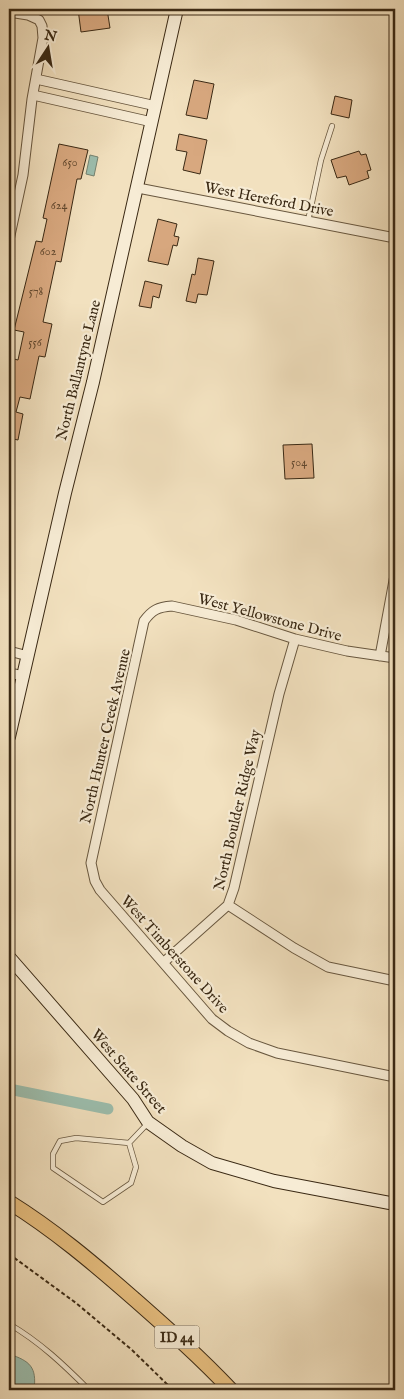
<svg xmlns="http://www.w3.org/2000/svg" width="404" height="1399" viewBox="0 0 404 1399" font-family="'IM FELL English',serif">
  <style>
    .water { fill: #9cbeae; stroke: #758270 }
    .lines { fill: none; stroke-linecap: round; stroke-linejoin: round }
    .canal { stroke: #9cbeae; stroke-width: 11 }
    .building { fill: #d8a87f; stroke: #3a2914 }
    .lane-casing { stroke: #68573f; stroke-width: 6 }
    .street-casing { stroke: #68573f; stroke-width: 11 }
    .secondary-casing { stroke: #3a2914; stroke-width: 14 }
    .primary-casing { stroke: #3a2914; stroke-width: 16 }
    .path { stroke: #3a2914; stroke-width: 2; stroke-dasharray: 4 2.5; stroke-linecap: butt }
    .lane { stroke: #f7ecd5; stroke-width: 4.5 }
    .street { stroke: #f7ecd5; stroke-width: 9 }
    .secondary { stroke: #f7ecd5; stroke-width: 12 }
    .primary { stroke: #e9c080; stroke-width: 14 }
    .labels { text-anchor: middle; stroke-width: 4.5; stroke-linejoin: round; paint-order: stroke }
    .number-label { font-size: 12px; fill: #62492f }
    .shield { fill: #f7ecd5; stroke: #73644e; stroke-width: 1 }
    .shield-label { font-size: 14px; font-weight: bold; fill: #3a2914 }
    .street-label { font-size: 15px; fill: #3a2914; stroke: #f7ecd5 }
  </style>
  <rect width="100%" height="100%" fill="#f2e1bf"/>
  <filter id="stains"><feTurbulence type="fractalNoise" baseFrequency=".004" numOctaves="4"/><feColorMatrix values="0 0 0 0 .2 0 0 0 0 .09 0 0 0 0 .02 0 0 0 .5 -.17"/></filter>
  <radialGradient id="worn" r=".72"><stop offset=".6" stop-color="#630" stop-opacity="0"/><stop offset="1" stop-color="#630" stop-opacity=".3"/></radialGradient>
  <!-- water -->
  <path class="water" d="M90 155 98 157 94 176 86 174Z
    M9 1354C30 1361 37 1367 34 1390H9Z"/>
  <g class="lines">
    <!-- canal -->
    <path class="canal" d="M9 1089 108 1109"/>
  </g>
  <!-- building -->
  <path class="building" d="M78 9H107L110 28 81 32Z
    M194 80 214 84 207 119 186 115Z
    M335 96 352 100 349 118 331 114Z
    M179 134 207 140 200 174 183 170 187 152 176 150Z
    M59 144 88 150 81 179H77L61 262 56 261 43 322 52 324 45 357 39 356 30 399 20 397 16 412 23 414 18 440 9 438V365L10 358 18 360 24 332 14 330 36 241 42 242 47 219 43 218Z
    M359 151 361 155 366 154 371 170 367 171 369 178 349 185 346 176 337 178 331 160Z
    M158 219 177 224 174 236 179 237 177 246 173 245 168 265 148 261Z
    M198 258 214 261 207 295 198 294 196 303 186 301 192 274 195 275Z
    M145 281 162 285 159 298 153 296 151 308 139 306Z
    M312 444 314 478 285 479 283 445Z"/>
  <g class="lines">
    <!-- lane casing -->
    <g class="lane-casing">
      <path id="lane" d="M308 221 321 160 332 126
        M76 1138 129 1143 136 1167 131 1183 103 1202 53 1168V1154L60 1141Z
        M129 1143 148 1123
        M9 1324C40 1342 64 1365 89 1390"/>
    </g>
    <!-- street casing -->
    <g class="street-casing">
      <path id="street" d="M9 12 28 15 39 20 42 26 43 38 32 99 23 175 9 240
        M36 79 156 106
        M33 95 152 122
        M138 188 395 238
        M9 651 28 656
        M380 656 395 575
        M395 658 347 651 295 639 236 620 172 606C158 607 152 610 144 621L91 863 95 881 100 890 212 1019 228 1031 249 1043 277 1053 395 1077
        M9 673 24 676
        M228 905 294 948 328 967 395 981
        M164 962 228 905 234 888 279 694 295 639"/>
    </g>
    <!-- secondary casing -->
    <g class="secondary-casing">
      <path id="secondary" d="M9 737 65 493 93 382 177 9
        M9 957 133 1099 148 1122 182 1146 212 1163 274 1181 395 1204"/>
    </g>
    <!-- primary casing -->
    <g class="primary-casing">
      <path id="primary" d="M9 1202C54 1230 93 1263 133 1298 167 1328 200 1357 231 1390"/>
    </g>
    <!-- path -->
    <path class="path" d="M9 1254 76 1303 132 1350 173 1390"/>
    <!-- lane -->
    <use href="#lane" class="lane"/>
    <!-- street -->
    <use href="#street" class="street"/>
    <!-- secondary -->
    <use href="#secondary" class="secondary"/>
    <!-- primary -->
    <use href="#primary" class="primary"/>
  </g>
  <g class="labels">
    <!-- number labels -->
    <g class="number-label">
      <text x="70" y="166">650</text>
      <text x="59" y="209">624</text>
      <text x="48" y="255">602</text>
      <text x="36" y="295">578</text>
      <text x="35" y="346">556</text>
      <text x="299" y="466">504</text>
    </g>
    <!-- shield labels -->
    <rect class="shield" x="154.5" y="1325.5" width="45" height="23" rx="4"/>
    <g class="shield-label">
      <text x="177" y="1342">ID 44</text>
    </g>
    <!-- street labels -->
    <g class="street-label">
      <text transform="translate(269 199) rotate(11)" y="5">West Hereford Drive</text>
      <text transform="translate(78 370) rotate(-76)" y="5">North Ballantyne Lane</text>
      <text transform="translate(270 617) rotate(15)" y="5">West Yellowstone Drive</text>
      <text transform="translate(105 736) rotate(-77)" y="5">North Hunter Creek Avenue</text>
      <text transform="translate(237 810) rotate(-77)" y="5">North Boulder Ridge Way</text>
      <text transform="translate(175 954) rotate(48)" y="5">West Timberstone Drive</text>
      <text transform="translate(129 1071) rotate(49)" y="5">West State Street</text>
    </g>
  </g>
  <!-- margin -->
  <rect width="404" height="1399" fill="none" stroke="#f2e1bf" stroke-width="30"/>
  <rect x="10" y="10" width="384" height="1379" fill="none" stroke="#3a2914" stroke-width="2.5"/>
  <rect x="15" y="15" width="374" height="1369" fill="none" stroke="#3a2914"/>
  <!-- north arrow -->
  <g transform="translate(48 48) rotate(12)" stroke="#f7ecd5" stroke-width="4" paint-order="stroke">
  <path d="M0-4L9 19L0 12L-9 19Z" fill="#3a2914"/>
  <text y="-8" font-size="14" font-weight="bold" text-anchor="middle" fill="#3a2914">N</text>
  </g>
  <rect width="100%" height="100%" filter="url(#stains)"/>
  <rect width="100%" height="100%" fill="url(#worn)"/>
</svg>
